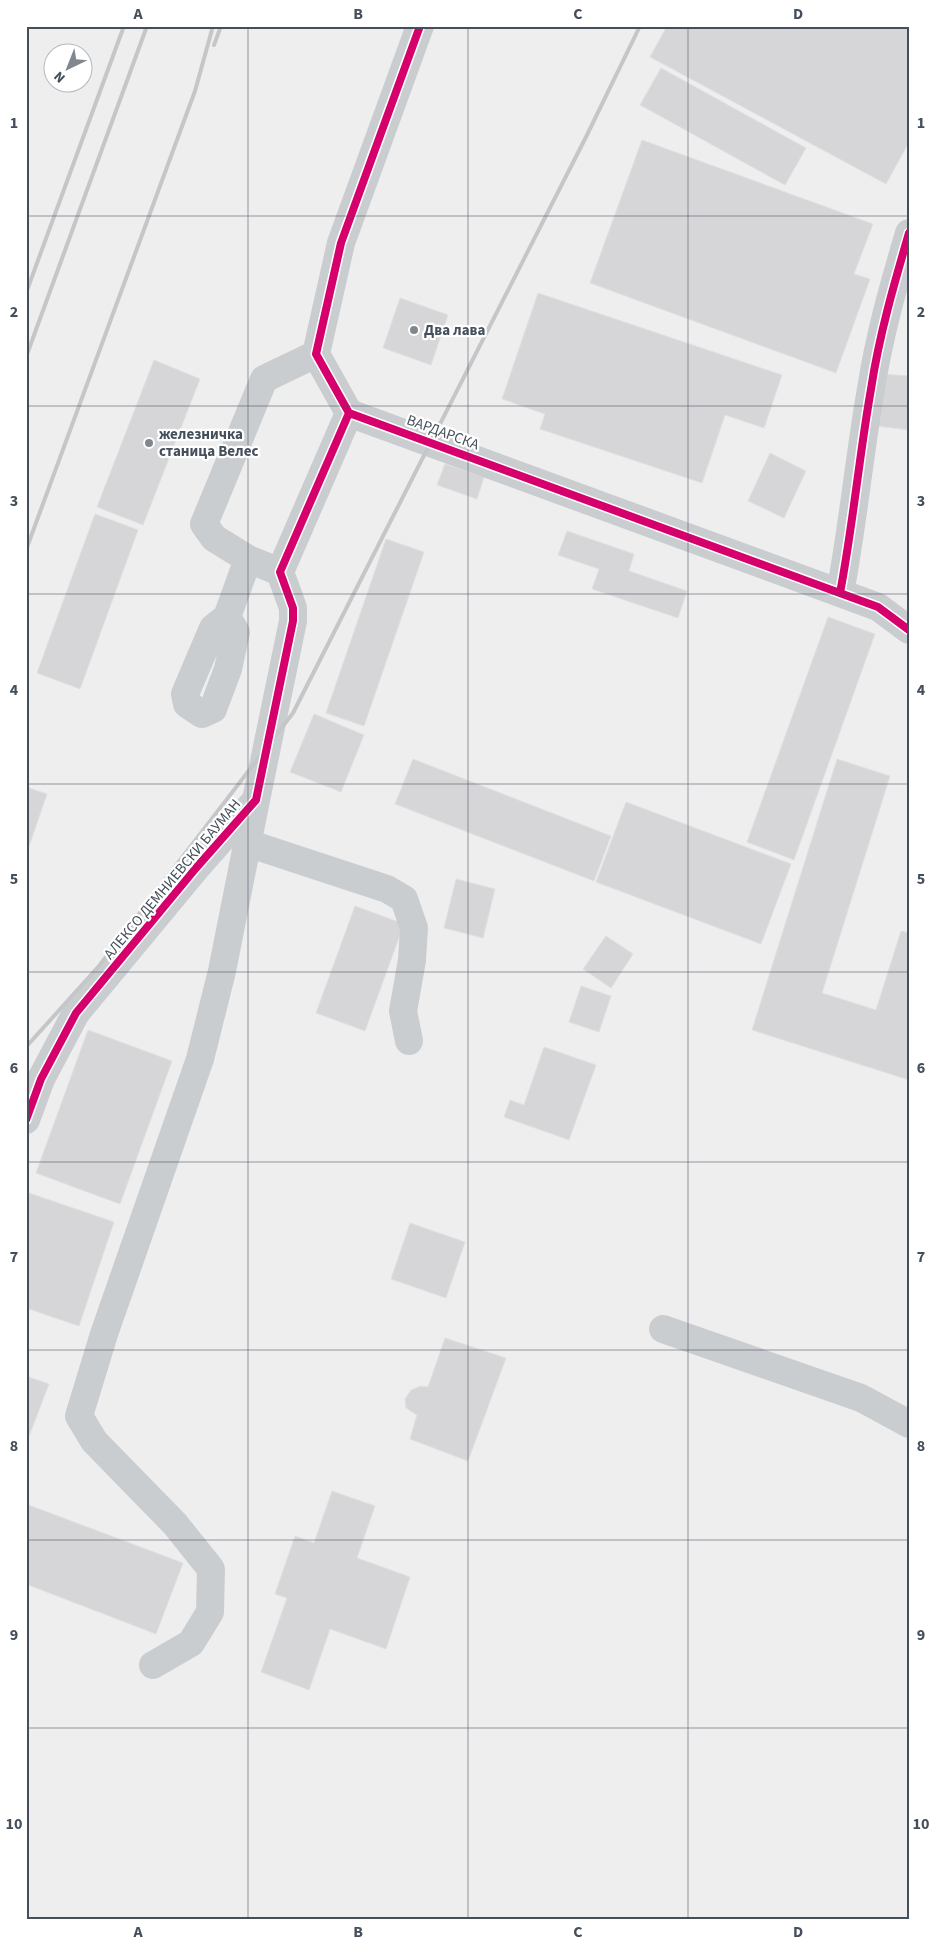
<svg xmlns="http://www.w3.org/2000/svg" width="935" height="1945" viewBox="0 0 935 1945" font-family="'Source Sans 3',sans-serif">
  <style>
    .building { fill: #d6d6d8; stroke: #e0e0e1 }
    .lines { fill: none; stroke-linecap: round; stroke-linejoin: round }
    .minor { stroke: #cacdcf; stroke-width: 28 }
    .rail { stroke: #c4c6c8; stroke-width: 4 }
    .cycleway-casing { stroke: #fff; stroke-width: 11 }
    .cycleway { stroke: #d6006c; stroke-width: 8 }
    .grid { fill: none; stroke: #454f5b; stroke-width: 1; stroke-opacity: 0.55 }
    .poi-dot { fill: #80878e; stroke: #fff; stroke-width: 2 }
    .labels { text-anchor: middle; stroke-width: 4.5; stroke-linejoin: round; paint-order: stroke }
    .poi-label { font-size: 15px; font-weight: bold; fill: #454f5b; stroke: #fff; text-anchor: start }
    .street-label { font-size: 15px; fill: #454f5b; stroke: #fff }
    .neatline { fill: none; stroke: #454f5b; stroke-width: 2 }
    .grid-label { font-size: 16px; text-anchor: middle; font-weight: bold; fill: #454f5b }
  </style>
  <rect width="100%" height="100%" fill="#efeeee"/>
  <!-- building -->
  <path class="building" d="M667 26H909V142L886 184 650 57Z
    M661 68 806 148 785 185 640 105Z
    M642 140 873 224 854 274 870 279 836 373 590 283Z
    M538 293 782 375 764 428 725 415 702 483 540 429 545 414 502 399Z
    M400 298 448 315 431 365 383 348Z
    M154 360 200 379 143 525 97 507Z
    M881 374 909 376V430L877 426Z
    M770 453 806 471 784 518 748 501Z
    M445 464 484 477 477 499 437 485Z
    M95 514 138 530 80 689 37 673Z
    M567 531 634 554 629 571 687 591 678 618 592 589 599 569 558 555Z
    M386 539 424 552 364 726 326 713Z
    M828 617 875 634 794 860 747 842Z
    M314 714 364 735 341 792 290 772Z
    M413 759 611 836 594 881 395 804Z
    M837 759 890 776 822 993 876 1010 901 931 909 933V1080L752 1030Z
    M26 787 47 794 26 855Z
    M626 802 791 864 761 944 596 882Z
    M456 879 495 889 483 938 444 928Z
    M355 906 404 924 365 1031 316 1013Z
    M606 936 633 954 611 988 583 969Z
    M581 986 611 996 599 1032 569 1022Z
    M88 1030 172 1061 120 1204 36 1173Z
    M544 1047 596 1065 569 1140 504 1117 510 1100 524 1105Z
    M29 1193 114 1222 79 1326 26 1308V1200Z
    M410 1223 465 1242 446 1298 391 1279Z
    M445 1338 506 1358 468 1461 410 1439 417 1415 406 1408 405 1399 411 1390 421 1386 428 1387Z
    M26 1376 49 1384 26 1444Z
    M332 1491 375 1506 357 1558 410 1577 386 1649 330 1629 309 1690 261 1672 287 1598 275 1594 295 1536 314 1543Z
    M26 1504 183 1563 156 1634 26 1584Z"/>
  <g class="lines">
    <!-- minor -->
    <path class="minor" d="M420 26 341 243 316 354 349 413 878 607 909 630
      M280 572 248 559 214 538 204 524 264 379 316 354
      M840 593C853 525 859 457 871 389 879 336 894 284 909 233
      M227 617 213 628 185 694 187 704 202 714 213 709 228 669 236 632 227 617 248 559
      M247 843 387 889 404 899 414 928 412 960 403 1011 409 1041
      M26 1120 41 1079 76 1013 196 868 256 800 293 621V608L280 572 349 413
      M663 1329 861 1398 909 1424
      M153 1665 191 1643 210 1612 211 1569 175 1524 94 1441 79 1416 104 1334 200 1059 222 971 256 800"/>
    <!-- rail -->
    <path class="rail" d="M214 45 221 26
      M26 293 124 26
      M26 357 147 26
      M26 550 195 91 213 26
      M26 1047 99 966 293 713 586 137 640 26"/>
    <!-- cycleway casing -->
    <g class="cycleway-casing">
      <path id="cycleway" d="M420 26 341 243 316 354 349 413 878 607 909 630
        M840 593C853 525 859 457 871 389 879 336 894 284 909 233
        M26 1120 41 1079 76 1013 196 868 256 800 293 621V608L280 572 349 413"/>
    </g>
    <!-- cycleway -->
    <use href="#cycleway" class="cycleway"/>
  </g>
  <!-- grid -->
  <path class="grid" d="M248 26V1919M468 26V1919M688 26V1919M26 216H909M26 406H909M26 594H909M26 784H909M26 972H909M26 1162H909M26 1350H909M26 1540H909M26 1728H909"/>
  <!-- markers -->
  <g class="poi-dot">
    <circle cx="414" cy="330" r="5"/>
    <circle cx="149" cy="443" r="5"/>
  </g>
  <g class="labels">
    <!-- poi labels -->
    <g class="poi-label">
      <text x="424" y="335">Два лава</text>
      <text x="159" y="439">железничка<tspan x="159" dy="17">станица Велес</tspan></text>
    </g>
    <!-- street labels -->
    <g class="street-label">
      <text transform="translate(443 432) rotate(20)" y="5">ВАРДАРСКА</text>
      <text transform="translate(172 879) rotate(-50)" y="5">АЛЕКСО ДЕМНИЕВСКИ БАУМАН</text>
    </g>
  </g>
  <!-- border -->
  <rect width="935" height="1945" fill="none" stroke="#ffffff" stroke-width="55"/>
  <!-- north arrow -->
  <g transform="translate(68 68) rotate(223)"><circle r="24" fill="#ffffff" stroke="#b5b9bd"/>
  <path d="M0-4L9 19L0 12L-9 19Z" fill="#80878e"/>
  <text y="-8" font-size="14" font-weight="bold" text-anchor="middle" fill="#454f5b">N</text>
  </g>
  <rect x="28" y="28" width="880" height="1890" class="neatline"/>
  <g class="grid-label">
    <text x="138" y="19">A</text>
    <text x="358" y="19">B</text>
    <text x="578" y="19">C</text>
    <text x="798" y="19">D</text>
    <text x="14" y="128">1</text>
    <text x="921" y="128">1</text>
    <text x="14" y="317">2</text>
    <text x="921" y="317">2</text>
    <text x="14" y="506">3</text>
    <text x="921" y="506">3</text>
    <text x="14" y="695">4</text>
    <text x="921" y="695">4</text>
    <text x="14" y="884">5</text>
    <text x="921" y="884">5</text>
    <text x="14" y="1073">6</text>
    <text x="921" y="1073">6</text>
    <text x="14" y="1262">7</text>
    <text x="921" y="1262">7</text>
    <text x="14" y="1451">8</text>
    <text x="921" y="1451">8</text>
    <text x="14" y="1640">9</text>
    <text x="921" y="1640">9</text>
    <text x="14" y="1829">10</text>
    <text x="921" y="1829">10</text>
    <text x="138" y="1937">A</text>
    <text x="358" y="1937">B</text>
    <text x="578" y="1937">C</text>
    <text x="798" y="1937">D</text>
  </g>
</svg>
